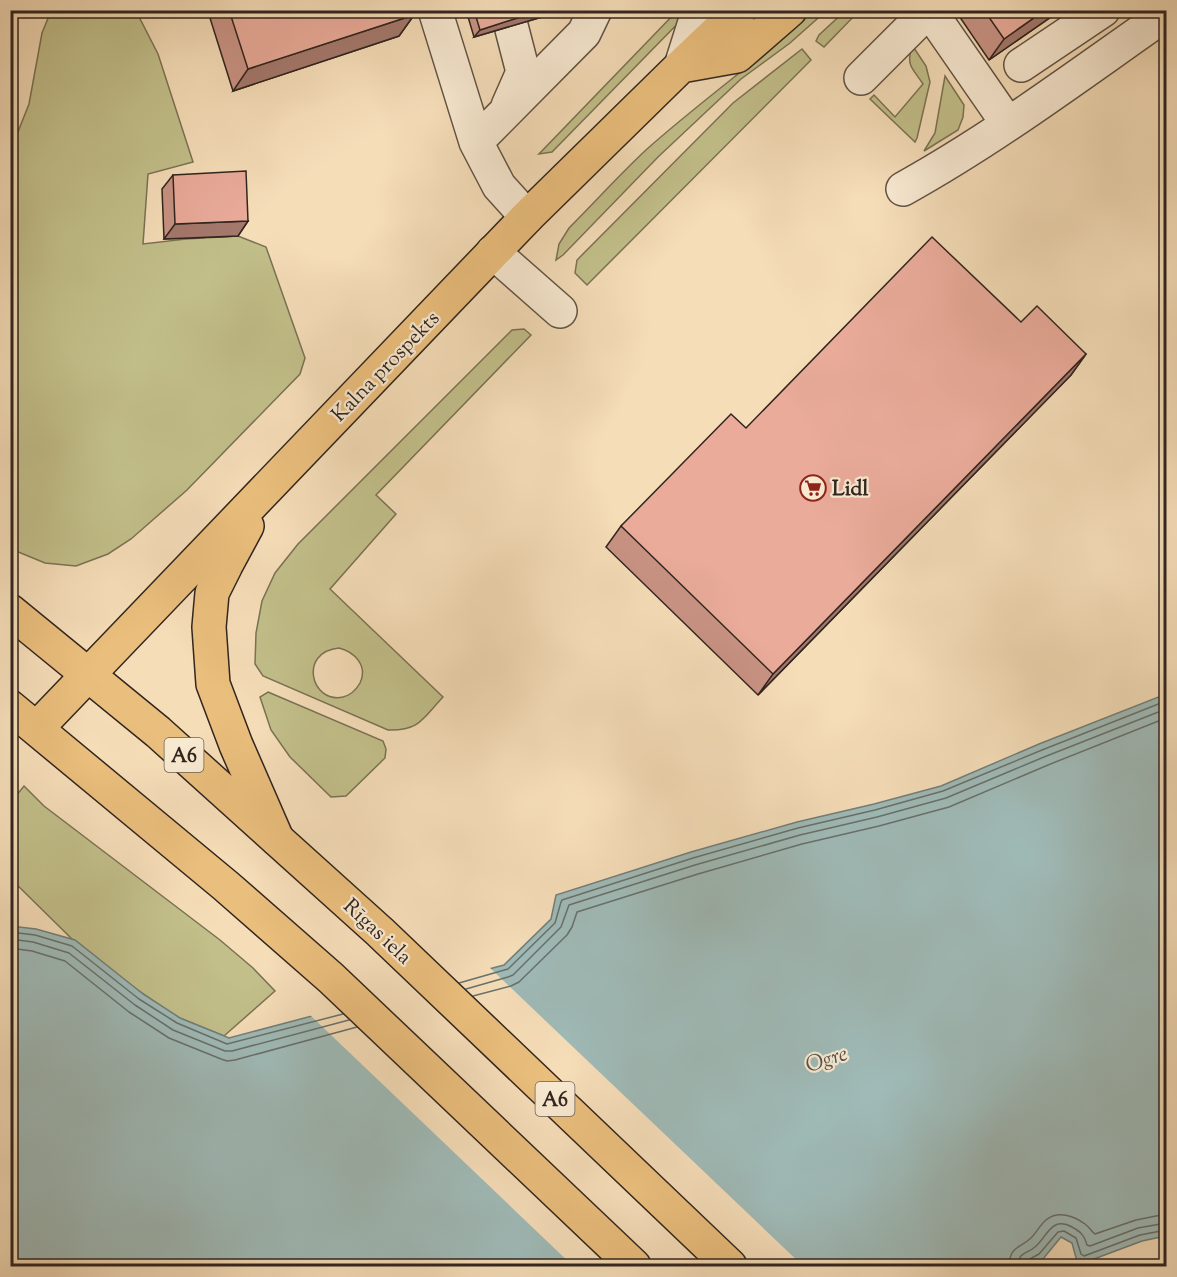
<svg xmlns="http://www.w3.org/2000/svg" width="1177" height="1277" viewBox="0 0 1177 1277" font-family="'Sorts Mill Goudy',serif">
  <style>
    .green { fill: #c2bf8a; stroke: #7a7254; stroke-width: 1.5; fill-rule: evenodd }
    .water { fill: #9fbab7; stroke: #737e7a; stroke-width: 1.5 }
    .pier { fill: #f5ddb8 }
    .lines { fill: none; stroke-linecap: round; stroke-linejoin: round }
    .shore { stroke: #68706b; stroke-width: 1.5 }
    .minor-casing { stroke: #625345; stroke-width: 36 }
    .major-casing { stroke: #31251f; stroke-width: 36 }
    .highway-casing { stroke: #31251f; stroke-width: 36 }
    .minor { stroke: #f8e9d1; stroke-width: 33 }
    .major { stroke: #eabe7c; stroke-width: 33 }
    .highway { stroke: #eabe7c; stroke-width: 33 }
    .wall { fill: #c99384; stroke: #31251f; stroke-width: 1.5 }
    .shaded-wall { fill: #a4786c; stroke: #31251f; stroke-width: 1.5 }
    .building { fill: #eaab9a; stroke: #31251f; stroke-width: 1.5 }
    .labels { text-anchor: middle; stroke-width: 4.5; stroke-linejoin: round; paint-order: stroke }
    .shield { fill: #f8e9d1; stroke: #6d6054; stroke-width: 1.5 }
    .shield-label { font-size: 20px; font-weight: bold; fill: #31251f }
    .street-label { font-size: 21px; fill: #31251f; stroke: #f8e9d1 }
    .poi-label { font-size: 21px; font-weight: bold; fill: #31251f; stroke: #f8e9d1; text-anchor: start }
    .water-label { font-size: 22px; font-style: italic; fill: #52524d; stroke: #f8e9d1 }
  </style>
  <rect width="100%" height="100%" fill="#f5ddb8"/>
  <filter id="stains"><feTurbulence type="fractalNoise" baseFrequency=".00333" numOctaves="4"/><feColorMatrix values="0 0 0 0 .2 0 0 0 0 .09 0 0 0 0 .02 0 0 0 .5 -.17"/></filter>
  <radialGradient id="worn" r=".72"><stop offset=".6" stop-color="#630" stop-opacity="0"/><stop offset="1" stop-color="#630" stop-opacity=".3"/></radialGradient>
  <!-- green -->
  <path class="green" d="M846 10 859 11 824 47 816 41 819 35Z
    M51 11H136L158 54 193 162 148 174 143 244 186 239 238 236 266 247 305 358 300 374 187 490 131 539 108 554 76 566 45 563 11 549 10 152 29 104 42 33Z
    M677 11H690L552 152 539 154Z
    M814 11H826L790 43 741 79 658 157 563 255 556 260 559 244 569 228C595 202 620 174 647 149 701 101 760 59 814 11Z
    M912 45 926 66 930 82 917 138 915 142 870 99 874 95 895 117 923 84C912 67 906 67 912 45Z
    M802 49 811 60 587 285 575 273 577 260 733 103Z
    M945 76 964 105 963 117 958 130 924 151 935 133Z
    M524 329 531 335 376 495 396 514 330 589 443 697C423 718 420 731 388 730L263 676 255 664 256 633 262 601 275 573 298 544 512 330ZM339 648C355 652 368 666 360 683 356 690 351 695 343 697 311 704 298 652 339 648Z
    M268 692 383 741 386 749 385 758 346 796 331 797 290 757 271 730 260 697Z
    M24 786 44 806 220 940 253 968 275 991 224 1036 177 1017 135 988 75 942 11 879V802Z"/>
  <!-- water -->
  <path class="water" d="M1166 694V1236L1142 1241 1078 1265 1072 1243 1061 1237 1043 1259 1026 1266H11V926L36 929 75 940 143 994 180 1018 229 1038 504 965 551 919 556 895 691 852 797 822 874 804 941 786 1039 744Z"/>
  <!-- pier -->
  <path class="pier" d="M488 966 803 1266H573L309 1014Z"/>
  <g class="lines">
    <!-- shore -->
    <path class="shore" d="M10 932 35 935 72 946 139 999 177 1023 227 1044 343 1014
      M10 939 33 942 69 953 135 1005 173 1030 225 1051H232L349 1020
      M10 948 32 951 65 961 129 1012 169 1038 221 1059 227 1061 235 1060 357 1027
      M459 983 508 969 555 923 561 902 562 900 693 858 798 828 875 810 943 791 1042 750 1166 701
      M466 989 508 977 513 975 561 927 569 905 695 865 800 835 877 817 946 798 1044 757 1166 709
      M473 996 511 986 519 982 567 935 572 927 577 912 698 874 802 844 879 826 949 807 1048 765 1166 718
      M1009 1266C1010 1246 1019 1249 1031 1238 1036 1233 1040 1225 1046 1220 1058 1210 1074 1216 1085 1224 1089 1227 1092 1232 1095 1234L1136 1220 1166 1214
      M1018 1266C1019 1251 1027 1254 1035 1247 1048 1236 1051 1216 1072 1227 1081 1232 1084 1235 1087 1245L1090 1246 1138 1228 1166 1223
      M1026 1266 1028 1260 1039 1254 1058 1232 1064 1231 1076 1238 1081 1254 1084 1256 1140 1235 1166 1230"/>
    <!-- minor casing -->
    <g class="minor-casing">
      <path id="minor" d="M435 10 476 142 499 186 527 217
        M507 10 523 72 508 106
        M929 10 1008 124
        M1021 65 1103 10
        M681 66 694 25 706 10
        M861 78 929 10
        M476 142 584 33 595 10
        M903 189C995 138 1080 74 1166 14
        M493 252 560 311"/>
    </g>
    <!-- major casing -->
    <g class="major-casing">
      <path id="major" d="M681 66 737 56 790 10
        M247 526 226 565 212 593 209 627 213 684 236 745 277 839
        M37 728 527 217 681 66 740 10"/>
    </g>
    <!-- highway casing -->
    <g class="highway-casing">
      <path id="highway" d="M10 611 158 732 380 932 730 1266
        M10 707 226 886 331 978 634 1266"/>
    </g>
    <!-- minor -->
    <use href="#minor" class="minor"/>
    <!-- major -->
    <use href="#major" class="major"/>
    <!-- highway -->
    <use href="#highway" class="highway"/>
  </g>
  <!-- wall -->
  <path class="wall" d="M215 10H413L414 15 399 36 233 91 210 18Z
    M466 10H554L552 14 474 37Z
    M955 10H1061L989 60Z
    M173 175 248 221 238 236 164 239 162 189Z
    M1021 322 1086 354 1071 375 758 695 606 547 621 526 746 428Z"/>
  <!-- shaded-wall -->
  <path class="shaded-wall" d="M542 10H554L552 14 474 37 480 30Z
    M1045 10H1061L989 60 1004 39Z
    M414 15 399 36 233 91 248 69Z
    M248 221 238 236 164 239 175 224Z
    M1086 354 1071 375 758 695 773 674Z"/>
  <!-- building -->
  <path class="building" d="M229 10H413L414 15 248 69Z
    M474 10H542L480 30Z
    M984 10H1045L1004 39Z
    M246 171 248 221 175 224 173 175Z
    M932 237 1021 322 1037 306 1086 354 773 674 621 526 731 414 746 428Z"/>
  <!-- icons -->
  <defs>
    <g id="supermarket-ring" transform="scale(1.35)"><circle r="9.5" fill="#f8e9d1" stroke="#8f2418" stroke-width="1.5"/><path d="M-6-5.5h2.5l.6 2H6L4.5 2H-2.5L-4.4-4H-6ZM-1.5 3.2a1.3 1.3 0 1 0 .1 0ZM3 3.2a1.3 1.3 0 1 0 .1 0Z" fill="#8f2418"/></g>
  </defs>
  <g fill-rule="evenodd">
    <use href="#supermarket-ring" x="813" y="488"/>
  </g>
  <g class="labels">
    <!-- shield labels -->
    <g class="shield">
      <rect x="164.5" y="738" width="39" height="34" rx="4.5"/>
      <rect x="535.5" y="1082" width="39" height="34" rx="4.5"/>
    </g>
    <g class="shield-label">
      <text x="184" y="762">A6</text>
      <text x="555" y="1106">A6</text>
    </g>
    <!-- street labels -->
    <g class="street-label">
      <text transform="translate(385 366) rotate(-46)" y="7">Kalna prospekts</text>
      <text transform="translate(378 931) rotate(43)" y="7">Rīgas iela</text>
    </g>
    <!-- poi labels -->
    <g class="poi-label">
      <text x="832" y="495">Lidl</text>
    </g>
    <!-- water labels -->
    <g class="water-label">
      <text transform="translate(826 1058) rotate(-18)" y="8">Ogre</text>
    </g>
  </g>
  <!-- margin -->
  <rect width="1177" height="1277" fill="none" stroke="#f5ddb8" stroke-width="36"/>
  <rect x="12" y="12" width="1153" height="1253" fill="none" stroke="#31251f" stroke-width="3"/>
  <rect x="18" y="18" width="1141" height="1241" fill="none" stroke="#31251f" stroke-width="1.5"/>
  <rect width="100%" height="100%" filter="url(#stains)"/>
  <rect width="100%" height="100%" fill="url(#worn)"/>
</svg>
